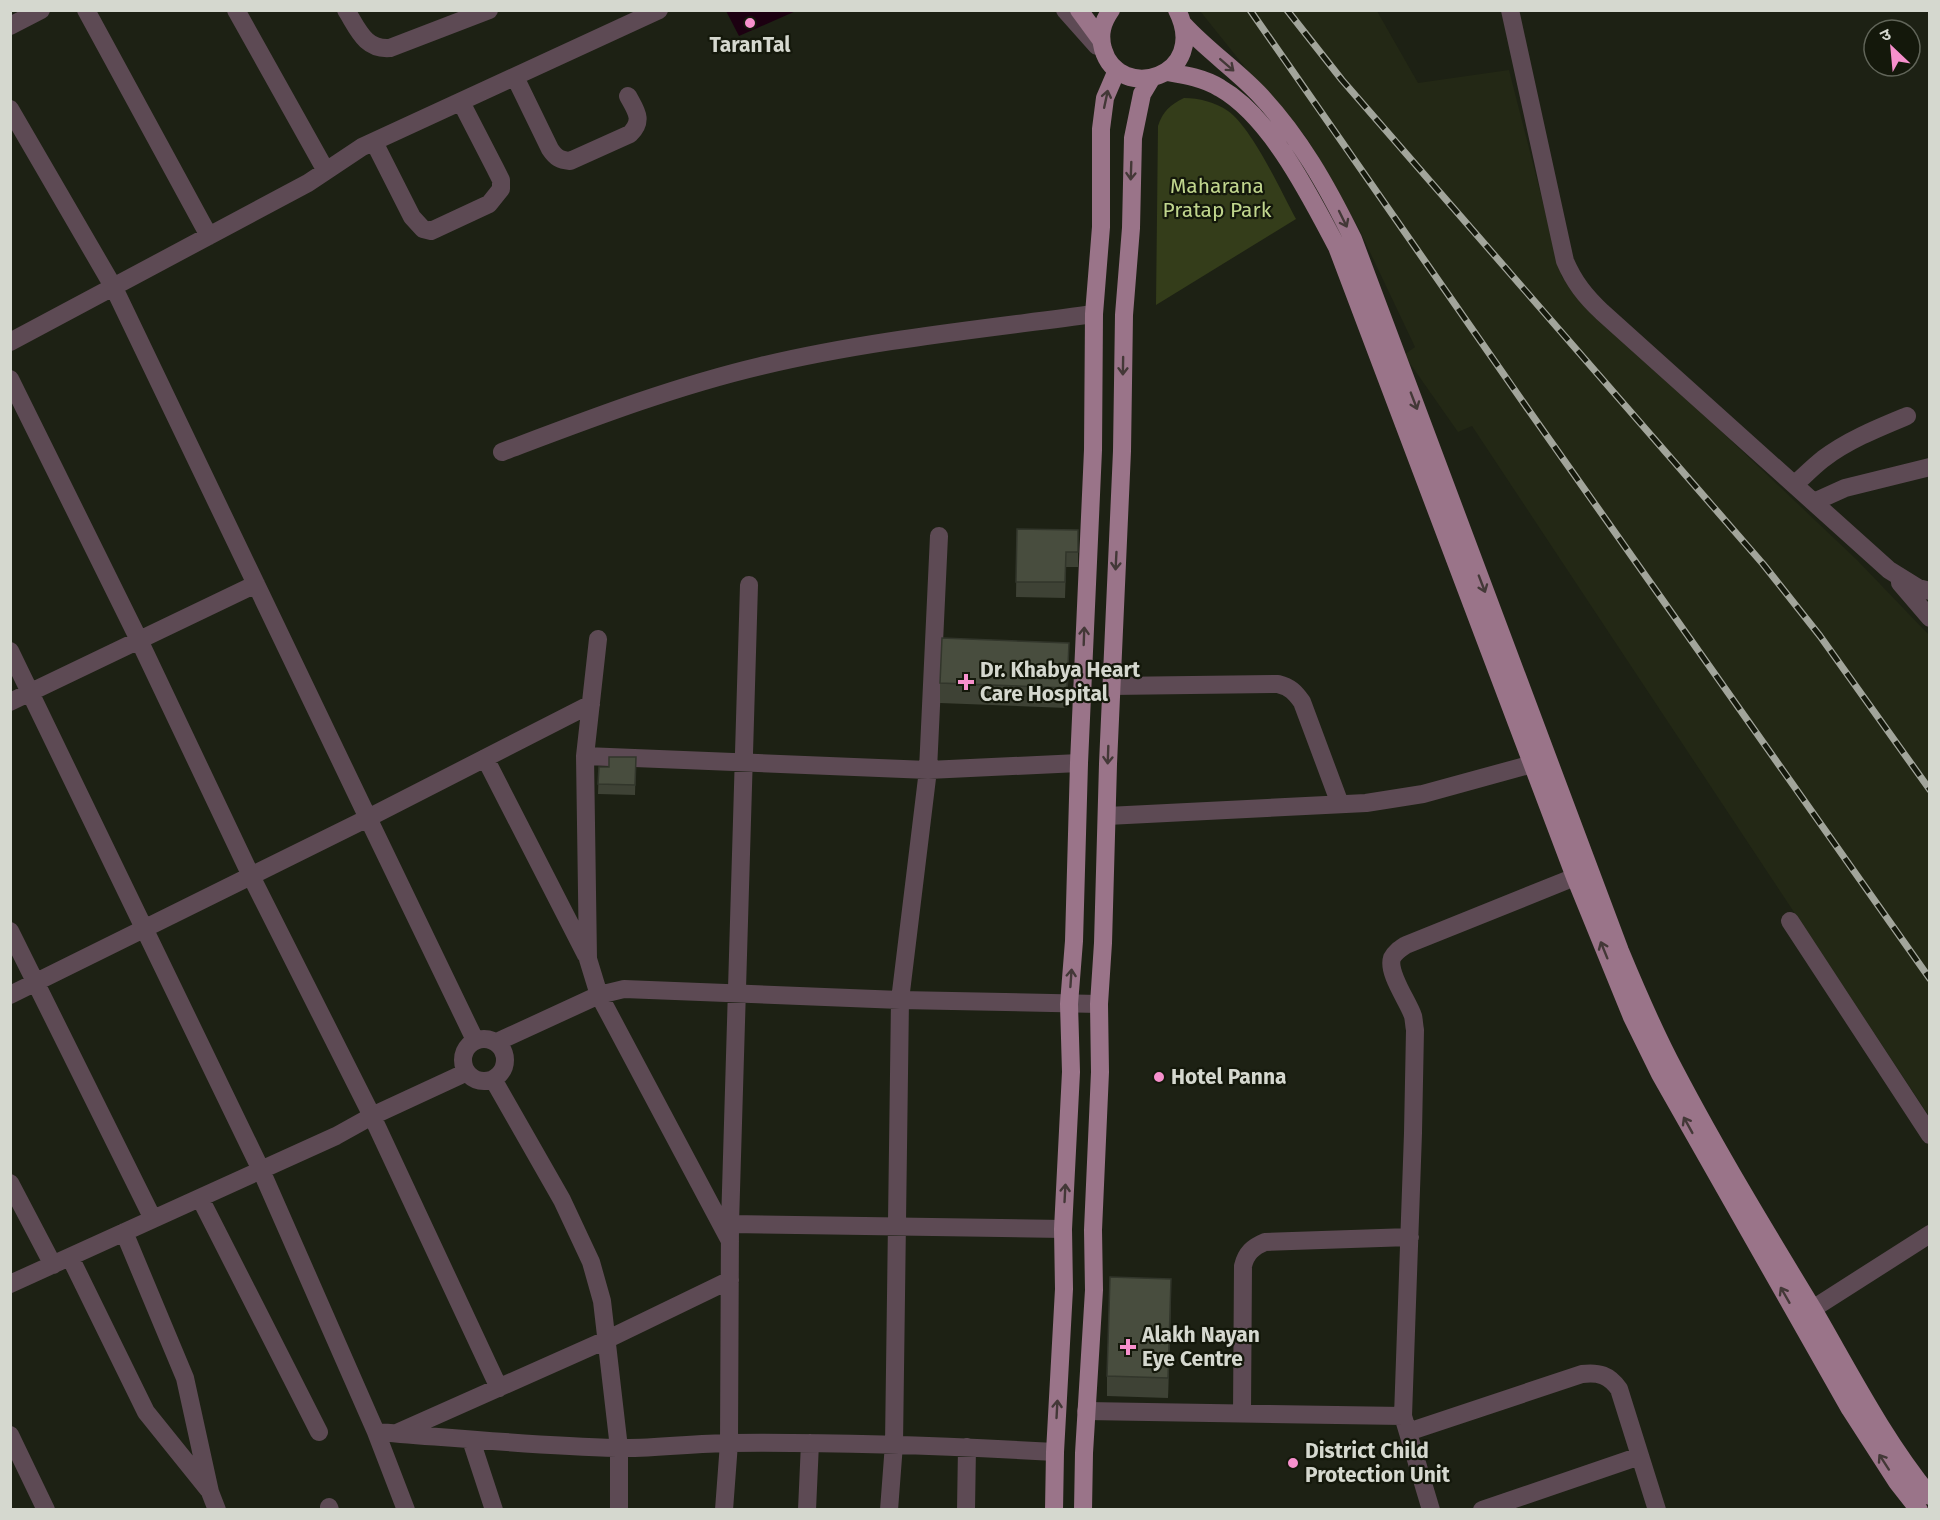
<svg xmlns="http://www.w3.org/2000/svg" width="1940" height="1520" viewBox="0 0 1940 1520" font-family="'Fira Sans','Noto Sans Devanagari',sans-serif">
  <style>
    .built { fill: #232815 }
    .green { fill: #343d1a }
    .water { fill: #1c0011 }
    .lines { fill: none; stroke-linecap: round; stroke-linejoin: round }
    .minor { stroke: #5d4a54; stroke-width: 18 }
    .major { stroke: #9a7489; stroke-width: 18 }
    .rail-casing { stroke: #a2a59b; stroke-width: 7 }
    .rail { stroke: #14180b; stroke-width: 4.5; stroke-dasharray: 14; stroke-linecap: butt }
    .wall { fill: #3e4235 }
    .shaded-wall { fill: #32362b }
    .building { fill: #484d3e; stroke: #32362b; stroke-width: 1.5 }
    .oneway { stroke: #433837 }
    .poi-dot { fill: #f790cd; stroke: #14180b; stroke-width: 2 }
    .labels { text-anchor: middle; stroke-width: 4.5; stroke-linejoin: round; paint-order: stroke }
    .poi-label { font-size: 21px; font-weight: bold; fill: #d5d8cf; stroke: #14180b; text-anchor: start }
    .park-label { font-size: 21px; fill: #c0d58d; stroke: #14180b }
  </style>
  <rect width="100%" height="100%" fill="#1d2114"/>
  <!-- built -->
  <path class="built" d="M1200 11H1377L1418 83 1509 70 1562 277 1601 323 1615 332 1722 432 1857 560 1929 635V1116L1472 426 1458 432 1404 355 1415 347 1358 227 1306 137 1248 71Z"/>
  <!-- green -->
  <path class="green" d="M1184 98C1199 98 1215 102 1228 111 1252 128 1281 191 1296 219L1156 305 1158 126C1163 111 1170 105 1184 98Z"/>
  <!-- water -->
  <path class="water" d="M726 11H796L739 36Z"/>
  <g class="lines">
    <!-- minor -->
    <path class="minor" d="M86 10 209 236
      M236 10 326 171
      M346 10C358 29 365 50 390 48L489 10
      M1065 10 1097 46
      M1510 10 1565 261C1574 282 1585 296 1602 312L1889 570 1918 588 1930 591
      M10 26 41 10
      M515 77 550 149C556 158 560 160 570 161L630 134C644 120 636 111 628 96
      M10 109 114 288 368 818 591 704
      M374 142 412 217 423 229 431 231 489 204 501 189V180L495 168 461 102
      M10 342 308 183 362 147 659 10
      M10 379 139 640 251 876 372 1116 499 1388
      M502 452C587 420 672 387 761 366 870 340 983 329 1094 314
      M1795 484C1804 476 1813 467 1823 459 1848 440 1878 428 1907 416
      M1814 502 1845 488 1930 467
      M1900 583 1930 618
      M598 639 585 756 588 959 599 995 730 1241
      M10 651 261 1170 376 1432 406 1510
      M1111 686 1278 684C1290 687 1295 692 1302 702L1340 804
      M10 702 256 584
      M585 756 928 770 1079 763
      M485 758 586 955
      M1107 816 1366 803 1423 794 1547 760
      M1790 921 1930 1135
      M10 931 153 1219
      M10 995 368 818 475 1040
      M463 1060a21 21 0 1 1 42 0a21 21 0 1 1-42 0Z
      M497 1042 599 995 624 989 900 1000 1099 1004
      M493 1079 562 1200 591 1262 602 1301 619 1448V1510
      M10 1183 53 1265
      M200 1198 319 1432
      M730 1224 1063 1229
      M124 1232 185 1378 210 1492 217 1510
      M70 1257 146 1412 208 1489
      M10 1284 336 1136 372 1116 467 1072
      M1800 1317 1930 1234
      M1086 1411 1403 1416
      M1242 1413 1243 1266C1246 1253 1253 1247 1265 1242L1410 1237
      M376 1432C456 1438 537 1446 617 1448 655 1449 693 1443 731 1443 839 1442 947 1446 1055 1452
      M399 1432 606 1340 730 1280
      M1408 1432 1582 1374C1599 1372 1609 1375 1619 1389L1657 1510
      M10 1435 46 1510
      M471 1440 494 1510
      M329 1507 330 1510
      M724 1510 729 1443 730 1224 749 585
      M807 1510 810 1443
      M889 1510 894 1444 900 1000 928 770 939 536
      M966 1510 967 1447
      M1431 1510 1403 1416 1413 1133 1415 1030C1414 1025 1414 1020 1413 1016 1408 1001 1387 973 1392 958 1395 952 1400 949 1406 945L1575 877
      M1482 1510 1640 1456"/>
    <!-- major -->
    <path class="major" d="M1079 10 1101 40
      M1111 10C1102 23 1099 34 1103 49 1119 104 1211 77 1177 10
      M1184 25C1207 50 1235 69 1258 93 1299 136 1327 186 1353 239L1620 951C1637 992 1654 1032 1675 1071 1718 1153 1766 1232 1814 1311 1850 1373 1884 1440 1930 1496
      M1167 72C1185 75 1204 78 1220 88 1271 117 1310 196 1337 247L1575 877 1632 1017 1660 1074 1850 1409 1897 1482 1919 1510
      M1054 1510 1055 1452 1064 1289 1063 1229 1071 1072 1069 1004 1074 941 1079 763 1093 450 1094 314 1101 227V129L1105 98 1117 70
      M1083 1510 1084 1453 1094 1290 1093 1230 1100 1072 1099 1004 1103 943 1108 764 1122 451 1124 315 1131 228 1133 138 1142 94 1151 79"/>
    <!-- rail casing -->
    <g class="rail-casing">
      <path id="rail" d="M1250 10 1530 412 1930 979
        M1287 10 1342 80 1763 564 1820 636 1930 790"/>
    </g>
    <!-- rail -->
    <use href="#rail" class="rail"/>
  </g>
  <!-- wall -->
  <path class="wall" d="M1017 529 1078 530V567H1066L1065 598 1016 597Z
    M1069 664 1067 708 940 703V683Z
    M636 757 635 795 598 794 599 767H609Z
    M1171 1299 1168 1398 1107 1396V1376Z"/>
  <!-- shaded-wall -->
  <path class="shaded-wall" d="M1069 643V664L1067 708V688Z
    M1171 1279V1299L1168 1398V1378Z"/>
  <!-- building -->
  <path class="building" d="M1017 529 1078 530V552H1066L1065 582H1016Z
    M942 638 1069 643 1067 688 940 683Z
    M609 757H636L635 785 598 784 599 767H609Z
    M1110 1277 1171 1279 1168 1378 1107 1376Z"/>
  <!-- one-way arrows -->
  <defs><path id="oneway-shaft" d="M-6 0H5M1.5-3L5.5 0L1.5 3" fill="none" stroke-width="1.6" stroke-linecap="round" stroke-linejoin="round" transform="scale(1.5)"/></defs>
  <g class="oneway">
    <use href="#oneway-shaft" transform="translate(1227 65) rotate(41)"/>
    <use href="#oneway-shaft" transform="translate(1106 99) rotate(-78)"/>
    <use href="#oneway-shaft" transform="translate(1131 171) rotate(92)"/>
    <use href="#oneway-shaft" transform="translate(1343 219) rotate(64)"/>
    <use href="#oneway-shaft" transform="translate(1123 366) rotate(91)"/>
    <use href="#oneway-shaft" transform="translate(1414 401) rotate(69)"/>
    <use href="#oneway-shaft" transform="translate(1116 561) rotate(93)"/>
    <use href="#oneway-shaft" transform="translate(1482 584) rotate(69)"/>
    <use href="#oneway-shaft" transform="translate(1084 636) rotate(-88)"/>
    <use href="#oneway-shaft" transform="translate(1108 755) rotate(92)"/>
    <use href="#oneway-shaft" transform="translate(1604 950) rotate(-112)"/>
    <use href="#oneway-shaft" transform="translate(1071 978) rotate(-86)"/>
    <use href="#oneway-shaft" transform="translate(1688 1125) rotate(-119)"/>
    <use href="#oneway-shaft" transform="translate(1065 1193) rotate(-87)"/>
    <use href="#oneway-shaft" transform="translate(1785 1295) rotate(-120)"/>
    <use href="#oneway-shaft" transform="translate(1057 1409) rotate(-87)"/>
    <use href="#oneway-shaft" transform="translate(1884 1462) rotate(-123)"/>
  </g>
  <!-- markers -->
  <g class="poi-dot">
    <circle cx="750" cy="23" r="6"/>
    <path d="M963 673h6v6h6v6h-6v6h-6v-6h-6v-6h6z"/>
    <circle cx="1159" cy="1077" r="6"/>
    <path d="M1125 1338h6v6h6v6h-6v6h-6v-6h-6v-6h6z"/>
    <circle cx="1293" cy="1463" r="6"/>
  </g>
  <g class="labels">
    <!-- poi labels -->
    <g class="poi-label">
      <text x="750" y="52" text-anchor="middle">TaranTal</text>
      <text x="980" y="677">Dr. Khabya Heart<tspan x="980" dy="24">Care Hospital</tspan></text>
      <text x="1171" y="1084">Hotel Panna</text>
      <text x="1142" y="1342">Alakh Nayan<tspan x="1142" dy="24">Eye Centre</tspan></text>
      <text x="1305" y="1458">District Child<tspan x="1305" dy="24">Protection Unit</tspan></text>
    </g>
    <!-- park labels -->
    <g class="park-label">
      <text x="1217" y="193">Maharana<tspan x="1217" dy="24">Pratap Park</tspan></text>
    </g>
  </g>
  <!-- border -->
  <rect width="1940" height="1520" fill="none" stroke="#d5d8cf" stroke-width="24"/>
  <!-- north arrow -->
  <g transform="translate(1892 48) rotate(334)"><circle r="28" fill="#14180b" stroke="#616559" stroke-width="1.5"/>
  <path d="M0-4.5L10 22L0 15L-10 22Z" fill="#f790cd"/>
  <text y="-9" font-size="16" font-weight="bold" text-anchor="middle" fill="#d5d8cf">उ</text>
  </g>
</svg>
